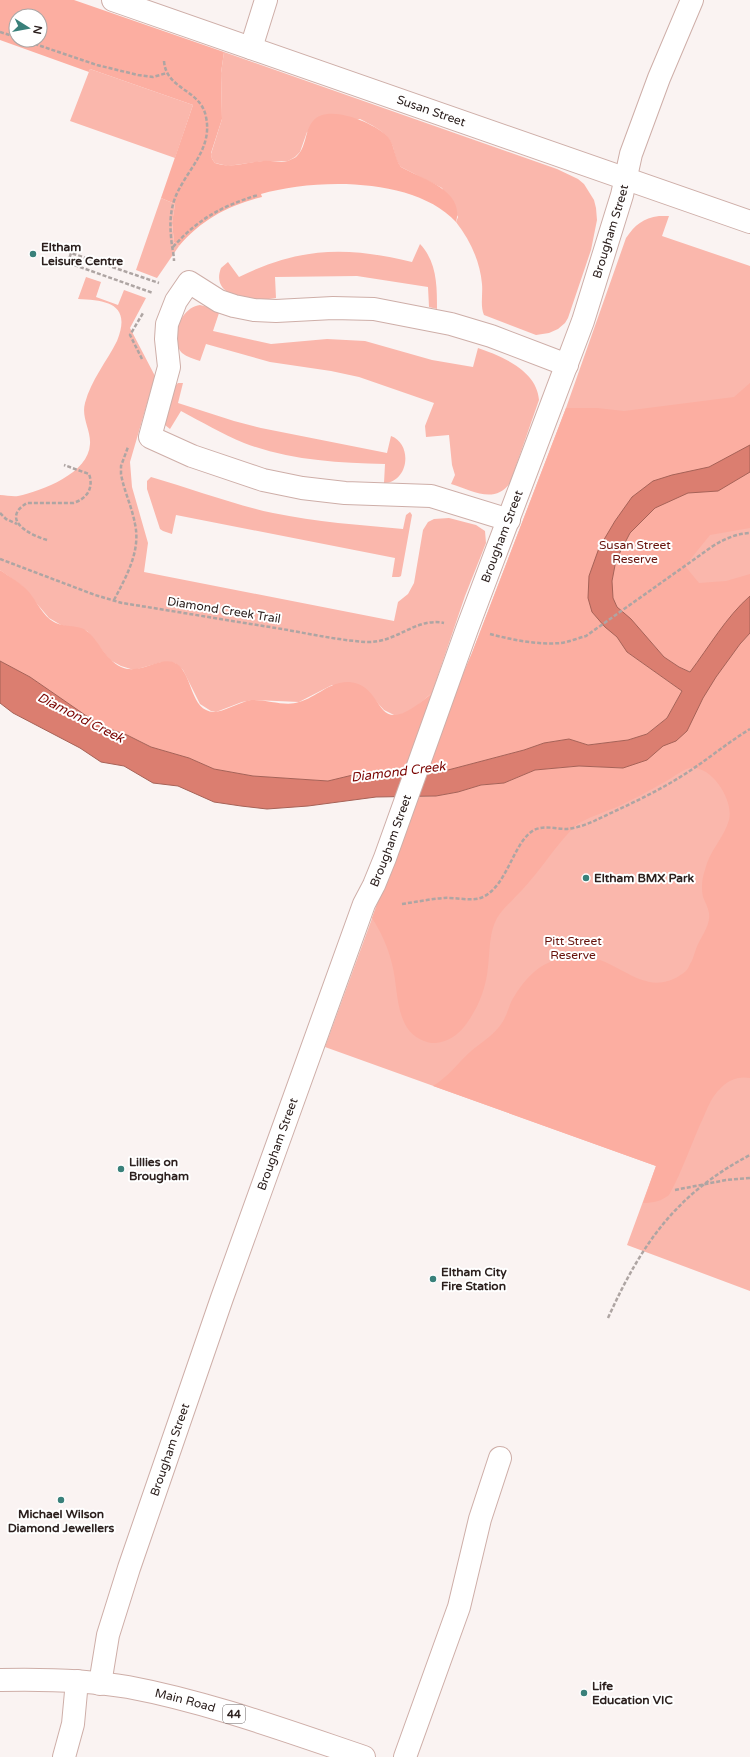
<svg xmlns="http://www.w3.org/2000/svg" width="750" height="1757" viewBox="0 0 750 1757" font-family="'Varela Round',sans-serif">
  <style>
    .green { fill: #fab7ac }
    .forest { fill: #fcaea1; fill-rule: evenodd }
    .water { fill: #db7e70; stroke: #a66257 }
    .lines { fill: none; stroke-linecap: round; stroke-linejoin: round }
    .minor-casing { stroke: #ceaea8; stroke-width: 24 }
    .major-casing { stroke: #ceaea8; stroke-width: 24 }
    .path { stroke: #aea5a3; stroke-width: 2.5; stroke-dasharray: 4 2; stroke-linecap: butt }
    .minor { stroke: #fff; stroke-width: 22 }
    .major { stroke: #fff; stroke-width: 22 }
    .poi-dot { fill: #39807a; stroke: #fff; stroke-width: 1.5 }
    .labels { text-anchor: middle; stroke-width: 4; stroke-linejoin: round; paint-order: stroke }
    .shield { fill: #fff; stroke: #6b6362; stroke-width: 1 }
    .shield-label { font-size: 11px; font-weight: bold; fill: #2c201e }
    .street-label { font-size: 12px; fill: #2c201e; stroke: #fff }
    .poi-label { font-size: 12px; font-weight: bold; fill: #2c201e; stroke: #fff; text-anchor: start }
    .park-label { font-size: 12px; fill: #66120b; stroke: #fff }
    .water-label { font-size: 13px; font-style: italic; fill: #7a0401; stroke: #fff }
  </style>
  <rect width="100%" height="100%" fill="#faf3f2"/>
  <!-- green -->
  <path class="green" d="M224 52 557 169 578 179 584 184 594 200 596 208 597 220 591 250 568 318 565 323 558 329 549 333 536 335 484 315C480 306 483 294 482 284 480 261 470 240 456 222L458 217 442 188 401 167C396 161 395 155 393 147 388 132 373 126 360 119L307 132 300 152 295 157 288 161H264L228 166 215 163 212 159 211 154 222 119 221 73Z
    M90 69 193 105 175 158 70 121Z
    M161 198 175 204 172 224 174 242 179 246 157 278 136 270Z
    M659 216H669L662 236 750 266V596L436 739 472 653 566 408 626 238C635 225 643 218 659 216Z
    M420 244C437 262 437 286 437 309L429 307 428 287 357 276 275 277 276 298C256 302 209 299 221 268L228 262 239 277C300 247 346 246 412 262Z
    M86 277 101 282 96 297 118 305 124 290 146 298 130 328 155 376 130 462 132 487 148 543 144 572 394 621 398 602 408 594 414 583 423 530 428 522 434 519 449 518 476 525 485 531 486 543 465 596 432 693 412 710 400 715H394L384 710 373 698 332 685 299 702 253 700 242 702 216 712 211 711 200 704 183 670 175 663 162 662 134 670 121 666 110 660 87 631 61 625 49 618 22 586 0 570V495C6 495 13 497 18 496 42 491 89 473 90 444 91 430 81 418 85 403 91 380 107 361 117 341 132 304 107 300 78 299Z
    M200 305 208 307 219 313 213 331 271 344 327 339 365 341 432 360 473 367 478 348C501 356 537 370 539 400L510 483C494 505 472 490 451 484L455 475 452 465 449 435 426 437 425 426 434 403 359 377 331 371 270 362 206 344 200 361C194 359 187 357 182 353 168 339 181 307 200 305Z
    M178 383H183L178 403 234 421 261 428 387 453 391 436C413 444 409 482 384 483L385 464C336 463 289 460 244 443 222 434 202 422 181 411L170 429 165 425V421L175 386Z
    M151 477C192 489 232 504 273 513 316 522 360 525 403 529L406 515 410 512 412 515 401 576 399 577H392L395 558 176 515 172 534 163 531 160 529 147 489V481Z
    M750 633V1291L627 1245 656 1166 325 1047 393 861 623 768Z"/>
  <!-- forest -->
  <path class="forest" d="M0 0H74L224 52 221 73 222 119 211 153 212 159 215 163C230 169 248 162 263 161 271 160 280 163 288 161 290 160 294 158 296 157 307 147 304 132 313 121 327 103 375 123 388 137 395 145 394 158 401 167 422 179 465 190 456 222 415 177 316 178 261 194L262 197C229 205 201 220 179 246L174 242 172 223 175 204 161 198 193 105 90 69 89 72 0 40ZM16 16H40V40H16Z
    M750 383V445L709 467 672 475 653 481 632 497 615 521 605 627 617 637 627 652 682 691 667 718 647 734 628 740 588 745 569 739 544 743 524 750 448 770 426 768 436 739 472 653 566 408H597L624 411 734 397Z
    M750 472V528L710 535 685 566 699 583 726 581 750 574V596L743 603 691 672 679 667 664 657 631 619 617 607 613 598 612 581 616 560 630 533 655 508 688 493 718 491Z
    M0 570C10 577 21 583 29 592 37 602 43 616 54 622 64 628 80 624 88 632 101 644 105 659 121 667 141 676 161 654 177 664 193 675 190 711 214 712 223 712 240 702 251 700 267 699 285 707 299 702 317 697 330 681 349 682 389 685 370 747 432 693L408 769 388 774H357L329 781 253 776 214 769 189 758 151 747 127 735 101 726 30 677 0 661Z
    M750 633V1078C738 1076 728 1080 720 1089 712 1096 708 1107 704 1116 692 1141 683 1170 669 1195 661 1201 654 1203 643 1203L656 1166 433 1086C448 1077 457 1064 470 1052 479 1044 491 1037 499 1027 505 1020 508 1010 511 1002 518 989 527 977 539 968 553 959 570 953 586 956 621 962 645 997 679 976 684 973 688 970 690 964 693 960 694 954 696 949 700 937 711 926 709 913 708 907 705 902 703 897 701 888 702 878 705 870 709 851 724 838 729 820 734 801 712 765 690 768 681 770 670 780 661 784 647 792 632 800 617 807 605 812 592 816 581 822 574 826 570 832 565 837 550 854 538 873 523 889 514 899 504 907 497 918 489 933 490 950 488 967 486 988 479 1006 467 1023 461 1032 451 1040 441 1042 435 1044 429 1043 424 1041 394 1030 399 990 392 964 388 947 381 932 372 918L416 797 436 796 458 792 481 785 504 783 535 770 579 766 623 768 647 760 663 746 676 741 716 677 740 644Z"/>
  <!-- water -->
  <path class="water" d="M750 445V472L718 491 688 493 655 508 630 533 616 560 612 581 613 598 617 607 631 619 664 657 679 667 690 672C709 647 726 617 750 596V633L740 644 716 677 703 698 687 731 676 741 663 746 647 760 623 768 579 766 535 770 504 783 481 785 458 792 436 796 376 797 308 806 267 809 241 806 214 802 178 786 153 783 124 766 101 762 80 748 13 713 0 703V661L30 677 101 726 127 735 151 747 189 758 214 769 253 776 328 781 357 774H388L417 767 448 770 524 750 544 743 569 739 588 745 628 740 647 734 667 718 682 691 627 652 617 637 605 627 592 612 588 598 589 576 599 548 615 521 632 497 653 481 672 475 709 467Z"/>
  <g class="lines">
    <!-- minor casing -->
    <g class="minor-casing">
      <g id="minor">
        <path id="s1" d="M113 0 750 222"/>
        <path d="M251 48 266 0"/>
        <path d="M509 520 431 496 345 493 302 488 263 480 192 456 150 437 169 367 166 339 167 324 176 301 189 282 219 301 234 306 254 310 276 311 333 308 374 309 451 324 491 336 567 365"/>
        <path id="s2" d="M100 1684 108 1635 129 1568 222 1298 364 904 374 885 385 858 467 629 583 321 622 195 631 154 659 78 692 0"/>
        <path d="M64 1757 73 1724 77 1681"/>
        <path d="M405 1757 459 1607 480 1519 500 1458"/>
      </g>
    </g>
    <!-- major casing -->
    <g class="major-casing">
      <g id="major">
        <path id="s3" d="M0 1680C43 1679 86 1680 128 1687 208 1702 287 1731 364 1757"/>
      </g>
    </g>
    <!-- path -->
    <path class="path" d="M0 32 16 37
      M23 40 97 65 138 75 153 77 167 73
      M164 61C166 90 201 89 206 117 213 150 186 170 175 198 169 214 170 230 172 246 173 251 174 257 174 261
      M173 247C198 219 222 206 258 195
      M63 261 153 293
      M68 263 71 253 159 283
      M142 359 130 335 143 313
      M0 513 6 519 17 524
      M47 540C29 535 0 519 27 503H73C87 499 94 488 89 474L64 465
      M0 559 95 595 122 603C173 611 225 620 276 628 306 633 336 640 366 642 398 643 415 617 444 623
      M114 600C126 577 141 551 135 524 132 507 124 491 121 474V466L128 447
      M490 634C513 640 538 645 561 643 569 642 578 638 586 636L713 546C726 538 736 534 750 533
      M402 904C416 902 430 899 444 898 455 897 472 902 483 897 508 885 513 842 534 830 545 825 556 829 567 829 577 828 588 824 596 820 626 806 657 792 685 774 707 760 727 743 750 729
      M675 1190 726 1180 750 1178
      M608 1318C642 1243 676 1194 750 1155"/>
    <!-- minor -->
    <use href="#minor" class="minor"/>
    <!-- major -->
    <use href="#major" class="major"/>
  </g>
  <!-- markers -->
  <g class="poi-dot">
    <circle cx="33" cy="254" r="4"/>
    <circle cx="586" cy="878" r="4"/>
    <circle cx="121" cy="1169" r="4"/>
    <circle cx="433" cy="1279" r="4"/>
    <circle cx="61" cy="1500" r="4"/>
    <circle cx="584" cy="1693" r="4"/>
  </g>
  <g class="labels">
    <!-- shield labels -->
    <rect class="shield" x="223" y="1705" width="22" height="18" rx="3"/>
    <g class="shield-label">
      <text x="234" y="1718">44</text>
    </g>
    <!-- street labels -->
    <g class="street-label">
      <text dy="4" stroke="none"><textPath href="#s1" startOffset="337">Susan Street</textPath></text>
      <text dy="4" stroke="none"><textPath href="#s2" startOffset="1541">Brougham Street</textPath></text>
      <text dy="4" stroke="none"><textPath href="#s2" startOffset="1217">Brougham Street</textPath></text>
      <text transform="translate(224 610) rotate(9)" y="4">Diamond Creek Trail</text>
      <text dy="4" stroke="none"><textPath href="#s2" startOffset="893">Brougham Street</textPath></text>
      <text dy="4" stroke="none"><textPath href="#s2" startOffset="569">Brougham Street</textPath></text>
      <text dy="4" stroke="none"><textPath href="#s2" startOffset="245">Brougham Street</textPath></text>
      <text dy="4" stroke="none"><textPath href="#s3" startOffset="187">Main Road</textPath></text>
    </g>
    <!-- poi labels -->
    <g class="poi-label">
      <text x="41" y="251">Eltham<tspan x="41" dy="14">Leisure Centre</tspan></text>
      <text x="594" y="882">Eltham BMX Park</text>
      <text x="129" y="1166">Lillies on<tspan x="129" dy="14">Brougham</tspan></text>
      <text x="441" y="1276">Eltham City<tspan x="441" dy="14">Fire Station</tspan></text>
      <text x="61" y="1518" text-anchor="middle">Michael Wilson<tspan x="61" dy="14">Diamond Jewellers</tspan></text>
      <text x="592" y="1690">Life<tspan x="592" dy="14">Education VIC</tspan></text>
    </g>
    <!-- park labels -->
    <g class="park-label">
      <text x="635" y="549">Susan Street<tspan x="635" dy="14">Reserve</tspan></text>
      <text x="573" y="945">Pitt Street<tspan x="573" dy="14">Reserve</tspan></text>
    </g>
    <!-- water labels -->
    <g class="water-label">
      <text transform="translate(81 717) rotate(27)" y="5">Diamond Creek</text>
      <text transform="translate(398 771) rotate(-7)" y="5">Diamond Creek</text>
    </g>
  </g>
  <!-- north arrow -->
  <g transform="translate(28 28) rotate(101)"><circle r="19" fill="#ffffff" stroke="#aba6a5"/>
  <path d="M0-3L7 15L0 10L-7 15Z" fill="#39807a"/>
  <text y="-6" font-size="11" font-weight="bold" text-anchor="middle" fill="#2c201e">N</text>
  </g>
</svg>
